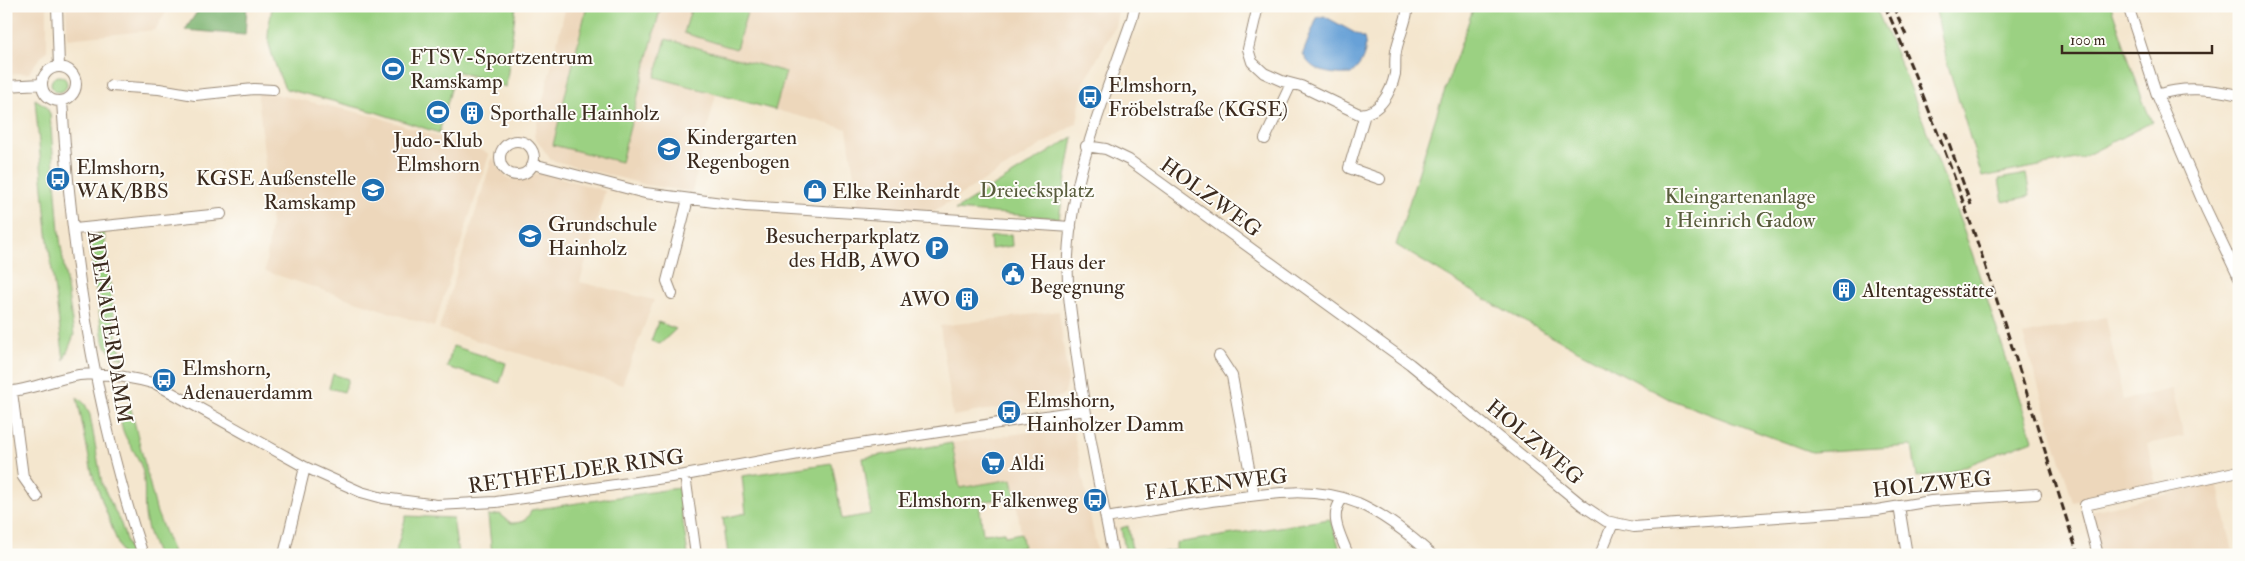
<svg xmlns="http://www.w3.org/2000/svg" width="2245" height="561" viewBox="0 0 2245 561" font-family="'IM FELL Double Pica',serif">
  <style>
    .built { fill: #edd7bb }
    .green { fill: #9bd182; stroke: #6b7e50 }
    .forest { fill: #7cb370; stroke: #5c6e47 }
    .water { fill: #68a1d7; stroke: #52667a }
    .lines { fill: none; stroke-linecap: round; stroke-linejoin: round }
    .minor-casing { stroke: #988876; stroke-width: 12 }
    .minor { stroke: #fff; stroke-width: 10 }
    .rail { stroke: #3b2a1e; stroke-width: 3; stroke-dasharray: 8 4; stroke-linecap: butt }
    .labels { text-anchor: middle; stroke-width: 4; stroke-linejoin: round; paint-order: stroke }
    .poi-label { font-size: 21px; fill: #3b2a1e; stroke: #fdfcf7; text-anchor: start }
    .park-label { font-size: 21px; fill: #585c3c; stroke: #fdfcf7 }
    .street-label { font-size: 21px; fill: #3b2a1e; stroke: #fdfcf7 }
  </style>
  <rect width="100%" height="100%" fill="#fdfcf7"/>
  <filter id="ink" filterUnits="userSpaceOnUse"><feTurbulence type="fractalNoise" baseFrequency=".02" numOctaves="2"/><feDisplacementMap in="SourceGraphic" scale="10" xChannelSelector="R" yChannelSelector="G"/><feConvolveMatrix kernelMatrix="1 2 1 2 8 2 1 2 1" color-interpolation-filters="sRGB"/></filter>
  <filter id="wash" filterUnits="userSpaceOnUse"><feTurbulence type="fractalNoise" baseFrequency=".0096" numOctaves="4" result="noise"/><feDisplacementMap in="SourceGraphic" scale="20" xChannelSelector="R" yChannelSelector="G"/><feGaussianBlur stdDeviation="1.12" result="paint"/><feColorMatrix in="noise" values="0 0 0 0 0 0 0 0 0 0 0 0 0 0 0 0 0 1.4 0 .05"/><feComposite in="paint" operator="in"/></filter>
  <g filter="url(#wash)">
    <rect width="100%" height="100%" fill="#f4e6ce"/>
    <!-- built -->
    <path class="built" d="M6 6H47V51L37 61 29 73 6 74Z
      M66 6H170L155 30 67 39Z
      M566 6H1119L1115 26 1083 85 1077 123 934 211 859 207 847 129 716 94 692 192 647 185 551 160 534 136Z
      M258 93 274 94 374 116 486 152 489 155 434 327 265 271 271 224Z
      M493 156 497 167 508 178 518 180 541 172 605 191 580 282 654 300 622 385 439 329Z
      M1059 311 1068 381 1064 395 1057 398 953 416 940 326Z
      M2106 317 2123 400 2172 389 2184 436 2147 444 2156 484 2073 502 2023 335Z
      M1067 427 1073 428 1098 555H979L1023 547 1013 480 960 488 952 443Z
      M2217 483 2234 555H2094L2082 513Z"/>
    <!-- green -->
    <path class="green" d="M272 6H516L506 87 456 71 439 133 375 112 286 89C281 83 268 45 268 38 268 27 271 16 272 6Z
      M587 6H661L621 162 553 145Z
      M692 6H749L736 49 684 33Z
      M1474 6H1875L1910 86 1972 253 2033 440 1947 473 1917 477 1912 446 1811 452 1669 399 1505 311 1396 245 1438 110Z
      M1935 6H2111L2143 101 2152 122 2081 158 1982 177 1947 62Z
      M666 39 786 72 775 110 655 77Z
      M51 84a8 8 0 1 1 16 0a8 8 0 1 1-16 0Z
      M35 99 46 106 50 114 59 232 74 335 64 360 47 233Z
      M1073 137 1059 218 955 210Z
      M2026 174 2030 196 2003 202 1999 179Z
      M104 232 117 342 124 359C112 356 108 351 103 340L90 248 91 239 96 234Z
      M1011 234 1012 246 991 249 990 237Z
      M658 322 676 329 660 344 651 341Z
      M453 346 506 363 500 383 447 367Z
      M333 374 348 379 344 392 329 388Z
      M77 397 85 404 90 415 102 484 121 524 131 555H122L92 473Z
      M130 405 157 513 174 555H157C153 544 148 533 146 521 142 502 148 482 140 463 132 445 119 434 121 413Z
      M952 443 960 488 1012 479 1017 505 1008 507 1006 498 979 502 983 534 1004 532 1005 536 1021 533 1024 547 979 555H728L723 518 746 513 742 476 832 463 842 519 871 514 863 458Z
      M678 488 688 555H492L488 516 500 514 511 523C522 523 527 521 531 510Z
      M406 516 453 518 458 555H395Z
      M1330 519 1342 555H1147L1176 550V543Z
      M1128 526 1132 550 1138 555H1126L1121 528Z"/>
    <!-- forest -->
    <path class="forest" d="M201 6H247L245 35 185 30Z"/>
    <!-- water -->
    <path class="water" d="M1324 16 1364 38C1368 51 1362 65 1351 74 1332 75 1310 73 1303 53L1317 18Z"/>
  </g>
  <g filter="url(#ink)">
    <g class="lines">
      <!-- minor casing -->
      <g class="minor-casing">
        <path id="minor" d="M57 6 59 67
          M1258 6 1248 49 1252 62 1264 73 1282 81 1301 86 1359 114C1380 114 1391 92 1395 74 1396 65 1394 57 1397 47 1400 34 1407 20 1408 6
          M2128 6 2157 95 2206 209 2239 278
          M42 84a17 17 0 1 1 34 0a17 17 0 1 1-34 0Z
          M6 86 42 84
          M111 86 159 89 195 95 254 89 273 90
          M2157 95C2184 86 2211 89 2239 95
          M62 101C71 254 94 409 143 555
          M1365 114 1349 168 1380 179
          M1265 139 1291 84
          M500 158a17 17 0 1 1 34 0a17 17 0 1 1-34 0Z
          M1086 146 1106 149 1129 160 1410 364 1582 505 1606 521 1634 527 1877 510 1931 501 2036 494
          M533 164 645 193 745 206 1071 227
          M75 229 221 214
          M672 294 667 281 688 199
          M1219 356 1232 376 1254 495
          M6 392C31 390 54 379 79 375 105 372 131 377 156 384L305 467 361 492 383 498 437 505 496 502 685 475 826 449 1085 410
          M12 392 23 477 37 497
          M685 475 696 555
          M1342 499C1328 517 1341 535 1348 555
          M1899 506 1907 555
          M1106 518C1144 512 1181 505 1219 500 1264 494 1314 485 1358 503 1385 515 1410 535 1432 555
          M284 555 305 467
          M1113 555C1100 487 1085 419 1076 350 1072 319 1066 287 1068 256 1072 172 1105 97 1132 19L1135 6
          M1600 555 1613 523
          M2098 555 2085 505 2239 471"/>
      </g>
      <!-- minor -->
      <use href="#minor" class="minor"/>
      <!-- rail -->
      <path class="rail" d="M1885 6C1965 183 2019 371 2078 555
        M1893 6 1906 35
        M1945 132 1971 205"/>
    </g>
  </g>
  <!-- icons -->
  <defs>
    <g id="stadium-disc" transform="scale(1.25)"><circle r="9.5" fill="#1f6fb2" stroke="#fdfcf7"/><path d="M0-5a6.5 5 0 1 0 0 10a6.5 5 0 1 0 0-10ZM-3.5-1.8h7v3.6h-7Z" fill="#fff"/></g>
    <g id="bus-disc" transform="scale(1.25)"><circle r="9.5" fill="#1f6fb2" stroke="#fdfcf7"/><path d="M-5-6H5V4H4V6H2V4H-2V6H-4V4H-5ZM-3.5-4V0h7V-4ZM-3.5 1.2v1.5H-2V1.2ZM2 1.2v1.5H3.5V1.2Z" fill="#fff"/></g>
    <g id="building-disc" transform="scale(1.25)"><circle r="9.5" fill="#1f6fb2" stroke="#fdfcf7"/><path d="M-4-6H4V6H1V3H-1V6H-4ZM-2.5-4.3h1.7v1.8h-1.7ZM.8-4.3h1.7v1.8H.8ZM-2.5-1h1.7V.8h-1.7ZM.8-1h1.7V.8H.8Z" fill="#fff"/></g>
    <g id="school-disc" transform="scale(1.25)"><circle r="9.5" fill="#1f6fb2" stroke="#fdfcf7"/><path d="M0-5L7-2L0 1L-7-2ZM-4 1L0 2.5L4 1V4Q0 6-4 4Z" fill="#fff"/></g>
    <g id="shop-disc" transform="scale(1.25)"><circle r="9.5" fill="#1f6fb2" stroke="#fdfcf7"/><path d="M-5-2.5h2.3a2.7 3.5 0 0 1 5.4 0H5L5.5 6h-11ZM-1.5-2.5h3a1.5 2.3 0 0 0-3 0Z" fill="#fff"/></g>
    <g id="parking-disc" transform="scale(1.25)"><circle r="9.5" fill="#1f6fb2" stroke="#fdfcf7"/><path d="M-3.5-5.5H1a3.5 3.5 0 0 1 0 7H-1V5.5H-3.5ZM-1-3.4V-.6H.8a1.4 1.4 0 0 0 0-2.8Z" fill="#fff"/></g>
    <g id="civic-disc" transform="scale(1.25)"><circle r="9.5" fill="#1f6fb2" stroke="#fdfcf7"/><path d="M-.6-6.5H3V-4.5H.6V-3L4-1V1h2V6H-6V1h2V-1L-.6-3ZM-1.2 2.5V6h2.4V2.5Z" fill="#fff"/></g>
    <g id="supermarket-disc" transform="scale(1.25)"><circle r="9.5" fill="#1f6fb2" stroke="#fdfcf7"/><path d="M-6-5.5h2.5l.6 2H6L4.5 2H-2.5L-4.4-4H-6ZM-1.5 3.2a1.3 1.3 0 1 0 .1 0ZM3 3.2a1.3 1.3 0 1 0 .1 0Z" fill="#fff"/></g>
  </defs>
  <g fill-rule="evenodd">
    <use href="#stadium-disc" x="393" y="69"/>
    <use href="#bus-disc" x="1090" y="97"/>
    <use href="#stadium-disc" x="438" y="112"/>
    <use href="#building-disc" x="472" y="113"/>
    <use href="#school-disc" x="669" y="149"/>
    <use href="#bus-disc" x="58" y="179"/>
    <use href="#school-disc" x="373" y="190"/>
    <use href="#shop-disc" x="815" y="191"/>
    <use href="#school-disc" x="530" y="236"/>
    <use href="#parking-disc" x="937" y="248"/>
    <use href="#civic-disc" x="1013" y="274"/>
    <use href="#building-disc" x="1844" y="290"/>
    <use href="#building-disc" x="967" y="299"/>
    <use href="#bus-disc" x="164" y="380"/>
    <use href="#bus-disc" x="1009" y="412"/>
    <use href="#supermarket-disc" x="993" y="463"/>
    <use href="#bus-disc" x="1095" y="500"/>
  </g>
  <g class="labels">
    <!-- poi labels -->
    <g class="poi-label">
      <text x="410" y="64">FTSV-Sportzentrum<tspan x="410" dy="24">Ramskamp</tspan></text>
      <text x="1108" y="92">Elmshorn,<tspan x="1108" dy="24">Fröbelstraße (KGSE)</tspan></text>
      <text x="490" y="120">Sporthalle Hainholz</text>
      <text x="686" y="144">Kindergarten<tspan x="686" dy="24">Regenbogen</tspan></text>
      <text x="438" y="147" text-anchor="middle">Judo-Klub<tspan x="438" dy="24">Elmshorn</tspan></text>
      <text x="76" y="174">Elmshorn,<tspan x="76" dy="24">WAK/BBS</tspan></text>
      <text x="356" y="185" text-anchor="end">KGSE Außenstelle<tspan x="356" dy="24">Ramskamp</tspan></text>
      <text x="832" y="198">Elke Reinhardt</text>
      <text x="548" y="231">Grundschule<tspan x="548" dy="24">Hainholz</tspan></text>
      <text x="920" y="243" text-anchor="end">Besucherparkplatz<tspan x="920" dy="24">des HdB, AWO</tspan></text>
      <text x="1030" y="269">Haus der<tspan x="1030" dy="24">Begegnung</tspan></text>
      <text x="1862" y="297">Altentagesstätte</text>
      <text x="950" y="306" text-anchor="end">AWO</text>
      <text x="182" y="375">Elmshorn,<tspan x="182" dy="24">Adenauerdamm</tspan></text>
      <text x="1026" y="407">Elmshorn,<tspan x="1026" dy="24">Hainholzer Damm</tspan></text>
      <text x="1010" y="470">Aldi</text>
      <text x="1078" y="507" text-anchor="end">Elmshorn, Falkenweg</text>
    </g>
    <!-- park labels -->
    <g class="park-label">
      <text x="1037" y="197">Dreiecksplatz</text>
      <text x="1740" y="203">Kleingartenanlage<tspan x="1740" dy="24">1 Heinrich Gadow</tspan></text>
    </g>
    <!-- street labels -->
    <g class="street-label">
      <text transform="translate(1211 197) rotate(36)" y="7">HOLZWEG</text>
      <text transform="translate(110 327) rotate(81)" y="7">ADENAUERDAMM</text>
      <text transform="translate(1535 442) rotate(40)" y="7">HOLZWEG</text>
      <text transform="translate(576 471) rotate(-8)" y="7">RETHFELDER RING</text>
      <text transform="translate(1216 484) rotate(-7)" y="7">FALKENWEG</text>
      <text transform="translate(1932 484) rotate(-6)" y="7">HOLZWEG</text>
    </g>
  </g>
  <!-- margin -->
  <rect width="2245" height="561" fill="none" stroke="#fdfcf7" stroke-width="25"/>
  <!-- scale -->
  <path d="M2062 45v8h150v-8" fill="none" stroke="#3b2a1e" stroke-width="2.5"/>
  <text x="2070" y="45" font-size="15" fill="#3b2a1e" stroke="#fdfcf7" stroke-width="4" paint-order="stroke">100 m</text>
</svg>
